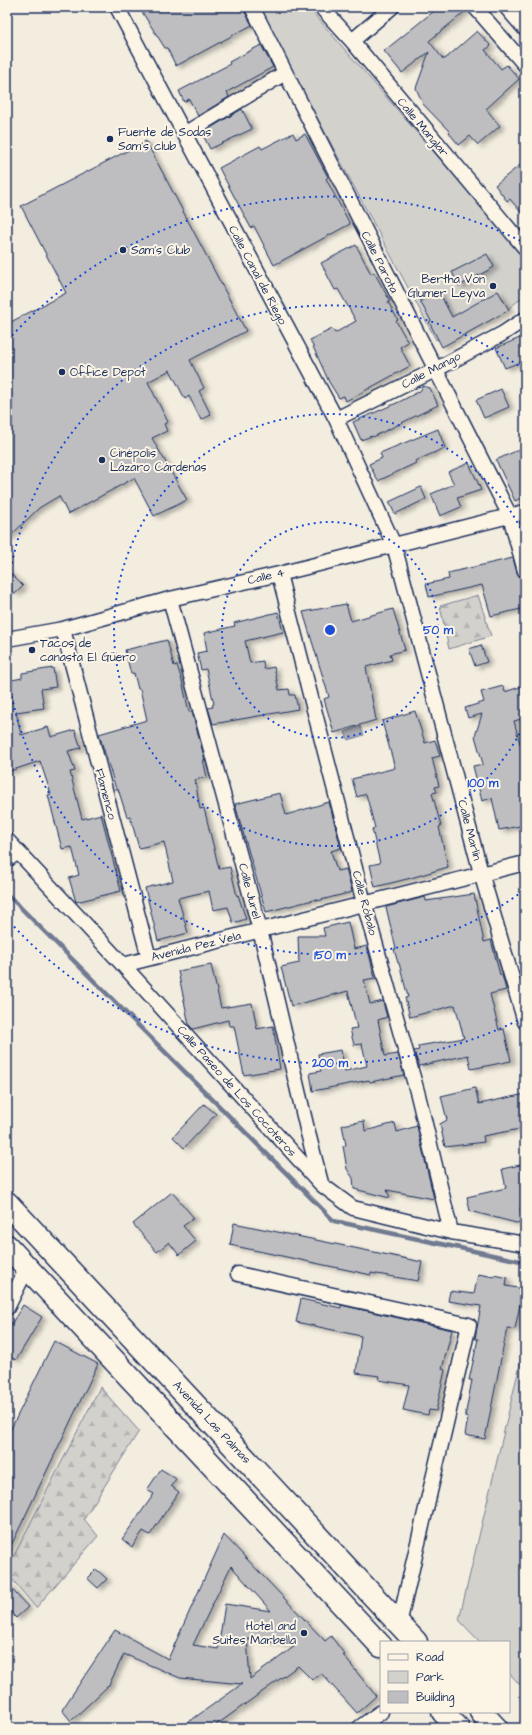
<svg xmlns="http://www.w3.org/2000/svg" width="532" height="1735" viewBox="0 0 532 1735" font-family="'Architects Daughter',sans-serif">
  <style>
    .green { fill: #d3d1cc; stroke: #778095 }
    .forest { fill: url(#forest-firs); stroke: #778095 }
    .water { fill: #a9acb3; stroke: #707a91 }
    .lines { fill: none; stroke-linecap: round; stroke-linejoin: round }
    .stream { stroke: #707a91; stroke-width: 4.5 }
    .building { fill: #bebec0; stroke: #1b2f5e; fill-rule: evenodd; filter: url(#shadow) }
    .street-casing { stroke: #1b2f5e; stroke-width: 17 }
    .primary-casing { stroke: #1b2f5e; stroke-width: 25 }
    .street { stroke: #fcf5e5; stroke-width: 14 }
    .primary { stroke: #fcf5e5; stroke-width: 22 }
    .ring { fill: none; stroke: #1d4ed8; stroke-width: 2; stroke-dasharray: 2 4 }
    .poi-dot { fill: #1b2f5e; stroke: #fcf5e5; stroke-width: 1.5 }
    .labels { text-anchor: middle; stroke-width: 4; stroke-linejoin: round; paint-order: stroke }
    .street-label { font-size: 12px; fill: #1b2f5e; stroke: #fcf5e5 }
    .poi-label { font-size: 12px; fill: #1b2f5e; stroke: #fcf5e5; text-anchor: start }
    .centre { fill: #1d4ed8; stroke: #fcf5e5; stroke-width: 2 }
    .ring-label { font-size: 12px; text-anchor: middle; font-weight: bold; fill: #1d4ed8; stroke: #fcf5e5; stroke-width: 4; stroke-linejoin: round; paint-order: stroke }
  </style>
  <defs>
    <pattern id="forest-firs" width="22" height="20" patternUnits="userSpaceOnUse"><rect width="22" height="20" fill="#d3d1cc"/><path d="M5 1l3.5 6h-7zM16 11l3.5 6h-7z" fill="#b5b4b2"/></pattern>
    <filter id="shadow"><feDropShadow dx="4.5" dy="2.5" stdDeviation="2" flood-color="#0004"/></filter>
  </defs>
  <rect width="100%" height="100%" fill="#f3ede0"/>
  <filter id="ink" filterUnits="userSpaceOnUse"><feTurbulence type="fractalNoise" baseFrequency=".025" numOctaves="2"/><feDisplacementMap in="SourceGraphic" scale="8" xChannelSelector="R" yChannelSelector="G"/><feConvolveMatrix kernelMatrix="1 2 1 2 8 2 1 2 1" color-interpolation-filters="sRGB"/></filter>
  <g filter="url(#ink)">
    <!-- green -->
    <path class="green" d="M258 7H308L525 257V295L507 310 436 340Z
      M525 1343V1690L509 1673V1642H480L459 1620Z"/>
    <!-- forest -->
    <path class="forest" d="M478 595 491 636 449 649 440 606Z
      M100 1387 139 1431 84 1519 98 1536 36 1608 7 1573V1569Z"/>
    <!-- water -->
    <path class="water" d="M360 726 364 735 348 740 345 732Z"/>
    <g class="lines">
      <!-- stream -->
      <path class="stream" d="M7 894 334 1221 525 1262"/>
    </g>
    <!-- building -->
    <path class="building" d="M151 7H242L252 25 176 66 167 48H165L142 12Z
      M439 7H467V10L429 41 443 59H445L477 31 491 46 485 50 501 69 507 65 519 79 486 109 500 126 478 145 470 136 459 145 449 133 450 132 423 104 416 88 429 52 402 73 384 51Z
      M261 45 273 67 227 92 229 97 198 116 189 99 184 102 179 91 230 64 229 62Z
      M242 109 252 129 210 149 202 133Z
      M293 133 296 139 305 134 328 177 326 179 350 224 274 265 254 226 251 228 219 168 260 146 262 149Z
      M146 141 246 331 190 360 204 388 199 391 211 415 201 420 189 396 185 399 170 370 148 382 168 422 164 424 167 431 152 438 187 500 154 516 134 478 68 514 59 496 39 508 7 539V324L66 293 21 206Z
      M525 161V217L510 199 507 201 495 185Z
      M356 245 371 274 374 272 390 301 388 302 398 320 396 321 408 342 400 347 410 366 346 401 344 396 339 398 329 382 310 340 332 329 335 333 356 321 338 289 335 290 321 263Z
      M487 254 494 267 459 286 452 272Z
      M498 291 509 310 442 347 429 322 431 321 420 301 439 292 452 317Z
      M522 337 525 344V360L505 368 496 348Z
      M423 386 430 388 438 405 373 437 372 436 361 440 353 422 399 402 420 391Z
      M501 389 509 407 484 418 476 400Z
      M438 429 445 448 415 461 416 463 378 481 369 464 382 458 380 453Z
      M525 447V496L515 501 496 460Z
      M469 463 481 490 457 498 461 507 440 516 431 494 454 484 448 472Z
      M421 487 426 499 395 514 389 502Z
      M513 558 517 573 521 578 525 596V608L491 616 482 585 429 597 426 584 449 579 448 573Z
      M7 570 23 586 15 594 7 586Z
      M346 604 351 621 393 609 405 650 390 654 392 660 366 667 376 720 334 733 324 699 329 697 303 612Z
      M278 612 283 632 245 641 250 663 263 661 264 669 274 667 279 690 289 689 290 695H295L298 709 213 724 208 708 213 707 212 705 214 704 206 669 201 670 197 653 207 651 204 633 235 626 234 623Z
      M167 640 174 666 177 665 182 681 189 712H192L205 760H203L207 777 195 780 200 809 204 808 219 869 230 867 237 896 238 895 246 919 233 923 228 907 213 910 209 891 178 898 188 933 158 941 145 888 173 881 164 842 139 848 130 816 127 817 118 789H116L99 734 147 720 140 689H138L134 673 131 674 125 650Z
      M481 645 487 662 475 666 469 649Z
      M53 668 56 687 41 689 44 708 16 712 21 735 48 727 51 737 75 730 81 748 68 751 75 771 70 772 82 819 101 814 121 891 76 902 69 878 79 875 72 847 62 849 48 795 51 794 40 761 7 772V681L22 678V673Z
      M525 685V718L514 721 525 763V825L499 830 492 798 482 801 473 766 483 764 475 736 482 714 468 718 465 708 484 702 481 692 503 686 505 692Z
      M415 711 425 743 435 740 440 756 432 758 439 786 435 787 437 792 432 793 441 826 439 827 448 867 411 878 375 887 370 865 380 863 372 829 375 828 366 794 357 797 352 779 395 768 382 721Z
      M280 793 286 815 329 802 341 848 331 851 337 871 346 869 352 892 317 901V899L266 912 235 804Z
      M474 894 484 942 491 940 500 975H502L506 990 490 994 499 1030 504 1029 511 1061 471 1069 468 1055 419 1066 414 1051 419 1050 418 1046 464 1038 455 1005 410 1017 405 998 408 997 399 963H398L394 949H396L386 907 425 897 426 901Z
      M348 922 354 949 367 946 375 978 364 980 370 1004 383 1001 385 1010 387 1017 378 1020 385 1056 398 1054 404 1075 370 1082 369 1080 313 1091 310 1073 321 1071 318 1054 341 1050 345 1071 367 1066 362 1044 354 1045 350 1029 357 1028 348 991 291 1006 281 967 299 963 298 936H325L323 928Z
      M211 965 221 1008 252 1003 257 1029 273 1026 280 1069 244 1075 234 1026H229L228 1020 193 1029 189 1025 178 971Z
      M475 1088 479 1104 525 1094V1128L483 1136 484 1142 445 1147 440 1124 447 1120 441 1096Z
      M204 1104 216 1114 184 1148 173 1137Z
      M364 1121 365 1131 395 1123 397 1132 417 1126 434 1199 387 1190 390 1198 354 1189 353 1178 347 1169 343 1146 346 1145 342 1125Z
      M525 1164V1206L520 1208 524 1225 470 1211 467 1197 506 1188 502 1169Z
      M172 1192 194 1218 183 1226 196 1241 179 1255 169 1242 157 1252 133 1224Z
      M234 1223 422 1262 418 1281 371 1273V1275L362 1273 230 1245Z
      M478 1274 494 1277V1275L507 1278 506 1286 523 1289 515 1329 507 1328 485 1439 465 1435 468 1418 465 1417 472 1380H469L478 1339H475L481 1306 448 1301 450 1291 474 1294Z
      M301 1299 341 1308V1305L452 1330 442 1369 445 1370 436 1411 429 1410 428 1415 403 1410 409 1385 379 1380 380 1376 356 1373 361 1336 296 1322Z
      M23 1305 42 1317 16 1360 7 1355V1331Z
      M54 1341 98 1364 7 1554V1437Z
      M161 1469 176 1479 171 1486 179 1492 150 1535 143 1531 132 1547 122 1539 154 1494 147 1490Z
      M224 1535 325 1641 331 1636 345 1655H343L376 1696 357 1713 321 1673 312 1680 298 1666 212 1728H180L242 1684 180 1678 124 1654 109 1685 71 1721 62 1710 115 1630 168 1659ZM231 1566 271 1611 225 1604 218 1649 193 1645ZM247 1639 295 1646 250 1679Z
      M96 1569 107 1579 98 1588 87 1578Z
      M7 1584 28 1607 16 1618 7 1608Z"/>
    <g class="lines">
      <!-- street casing -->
      <g class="street-casing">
        <path id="street" d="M117 7 336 419 394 545 481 873 525 1022
          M252 7 510 516 525 571
          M321 7 352 41 525 248
          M475 7 525 65
          M506 7 525 29
          M352 41 392 7
          M184 134 285 73
          M336 419 435 370 502 334 525 319
          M279 574 364 903 418 1095 451 1232
          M170 599 260 930 308 1133 321 1183
          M63 629 149 958
          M7 639 63 629 170 599 279 574 525 512
          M7 840 123 965 322 1185 353 1208 451 1232 525 1244
          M7 860 18 852
          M123 965 525 863
          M238 1274 469 1325 399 1624
          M7 1308 27 1268
          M359 1728 381 1712"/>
      </g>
      <!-- primary casing -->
      <g class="primary-casing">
        <path id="primary" d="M7 1203 416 1642
          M7 1246 381 1646
          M443 1712 458 1728
          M481 1712 496 1728"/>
      </g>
      <!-- street -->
      <use href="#street" class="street"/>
      <!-- primary -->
      <use href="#primary" class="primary"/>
    </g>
  </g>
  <!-- distance rings -->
  <g class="ring">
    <circle cx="330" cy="630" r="108"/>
    <path d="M525 723A216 216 0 1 1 525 537"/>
    <path d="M523 891A325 325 0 0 1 7 667M7 593A325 325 0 0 1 523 369"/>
    <path d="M523 1018A433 433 0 0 1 8 920M8 340A433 433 0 0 1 523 242"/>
  </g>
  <!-- markers -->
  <g class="poi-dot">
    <circle cx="110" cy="139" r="4"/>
    <circle cx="123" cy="250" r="4"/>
    <circle cx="493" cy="286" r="4"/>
    <circle cx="62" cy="372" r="4"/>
    <circle cx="102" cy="460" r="4"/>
    <circle cx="32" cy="650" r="4"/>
    <circle cx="304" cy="1633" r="4"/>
  </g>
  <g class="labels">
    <!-- street labels -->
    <g class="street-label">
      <text transform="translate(423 127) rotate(50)" y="4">Calle Manglar</text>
      <text transform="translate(380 262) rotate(63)" y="4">Calle Parota</text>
      <text transform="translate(258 275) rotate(62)" y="4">Calle Canal de Riego</text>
      <text transform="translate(431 370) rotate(-28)" y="4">Calle Mango</text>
      <text transform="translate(266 576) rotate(-13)" y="4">Calle 4</text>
      <text transform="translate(106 794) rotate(75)" y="4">Flamenco</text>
      <text transform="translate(470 830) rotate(75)" y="4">Calle Marlín</text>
      <text transform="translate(250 891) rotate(75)" y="4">Calle Jurel</text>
      <text transform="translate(365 903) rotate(75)" y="4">Calle Róbalo</text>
      <text transform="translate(196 946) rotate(-14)" y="4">Avenida Pez Vela</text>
      <text transform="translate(237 1091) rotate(48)" y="4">Calle Paseo de Los Cocoteros</text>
      <text transform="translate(212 1422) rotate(47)" y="4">Avenida Las Palmas</text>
    </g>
    <!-- poi labels -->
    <g class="poi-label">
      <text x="118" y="136">Fuente de Sodas<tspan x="118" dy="14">Sam's club</tspan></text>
      <text x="131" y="254">Sam's Club</text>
      <text x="485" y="283" text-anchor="end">Bertha Von<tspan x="485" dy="14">Glumer Leyva</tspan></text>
      <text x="70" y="376">Office Depot</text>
      <text x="110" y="457">Cinépolis<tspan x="110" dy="14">Lázaro Cárdenas</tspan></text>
      <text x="40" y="647">Tacos de<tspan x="40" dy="14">canasta El Güero</tspan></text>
      <text x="296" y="1630" text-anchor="end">Hotel and<tspan x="296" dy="14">Suites Marbella</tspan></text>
    </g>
  </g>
  <circle cx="330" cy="630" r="6" class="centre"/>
  <g class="ring-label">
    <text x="438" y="634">50 m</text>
    <text x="483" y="787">100 m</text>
    <text x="330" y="959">150 m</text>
    <text x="330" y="1067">200 m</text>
  </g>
  <!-- margin -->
  <rect width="532" height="1735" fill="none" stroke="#fcf5e5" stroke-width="24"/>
  <rect x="12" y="12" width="508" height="1711" fill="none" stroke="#1b2f5e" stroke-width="1.5" filter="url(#ink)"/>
  <!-- legend -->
  <rect x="380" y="1641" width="130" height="72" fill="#fcf5e5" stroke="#a2a6af"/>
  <rect x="388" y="1654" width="20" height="6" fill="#fcf5e5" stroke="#a2a6af"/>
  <text x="416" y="1661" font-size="12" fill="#1b2f5e">Road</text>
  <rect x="388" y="1671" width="20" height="12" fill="#d3d1cc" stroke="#a2a6af"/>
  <text x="416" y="1681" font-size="12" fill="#1b2f5e">Park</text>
  <rect x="388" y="1691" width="20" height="12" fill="#bebec0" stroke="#a2a6af"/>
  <text x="416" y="1701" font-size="12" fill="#1b2f5e">Building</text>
</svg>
